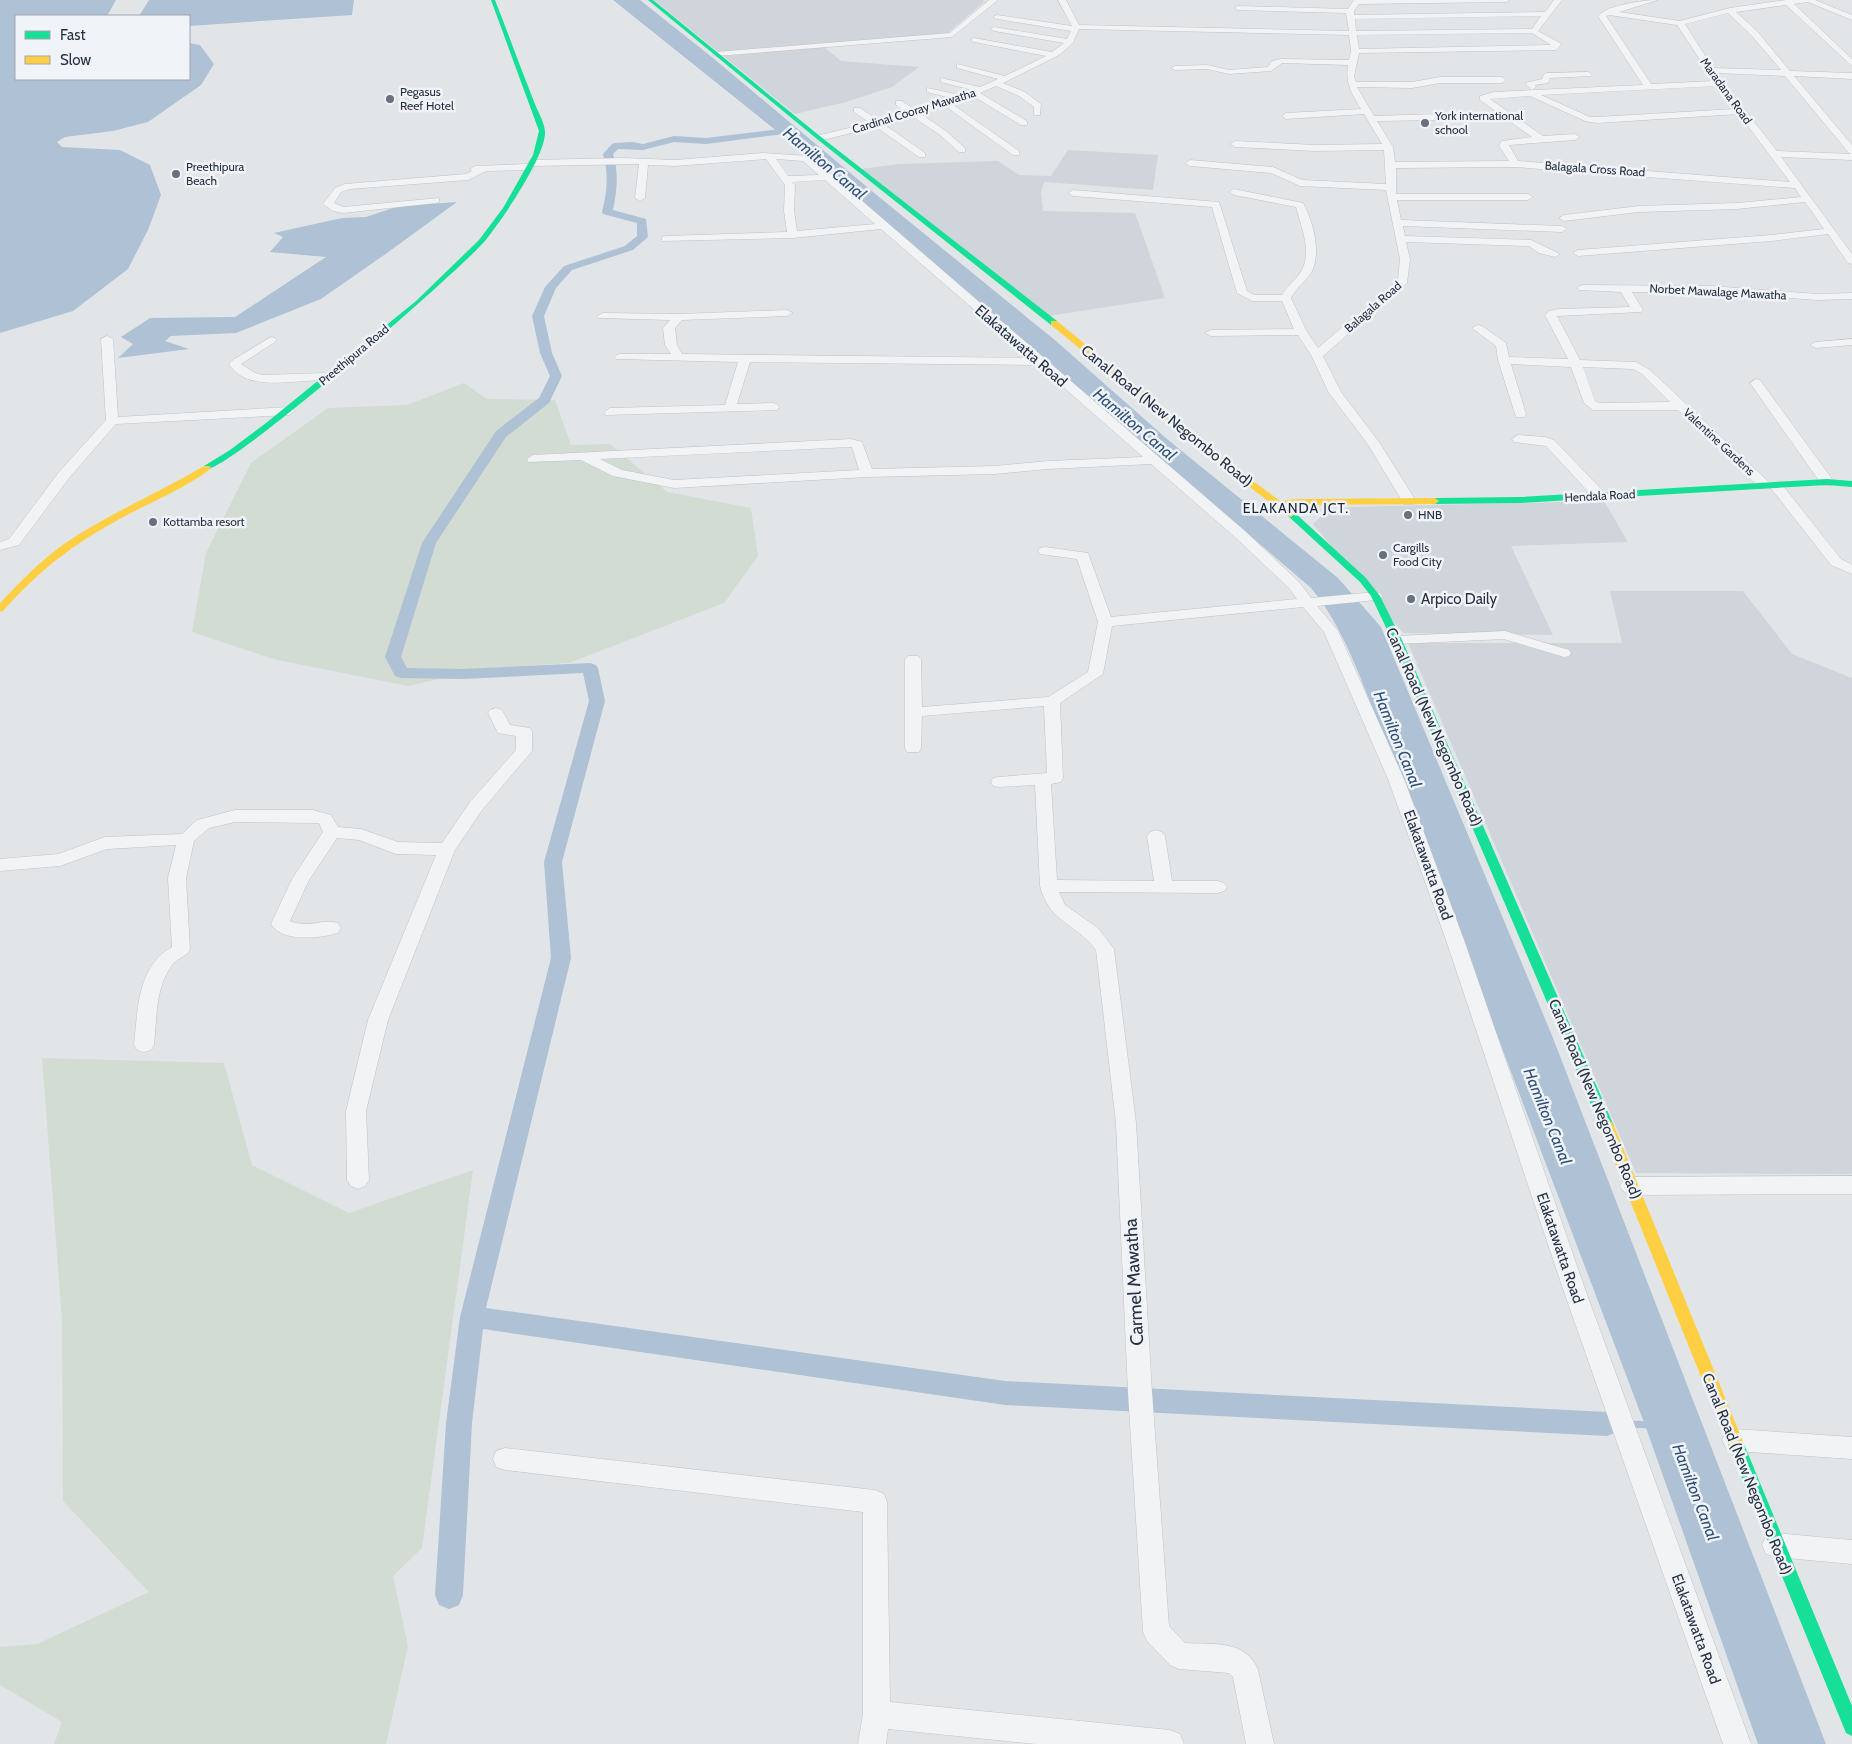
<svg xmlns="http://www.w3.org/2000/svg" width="1852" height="1744" viewBox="0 0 1852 1744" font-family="Cabin,sans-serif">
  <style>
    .built { fill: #d0d4db }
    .green { fill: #d2dcd2 }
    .water { fill: #aec1d5 }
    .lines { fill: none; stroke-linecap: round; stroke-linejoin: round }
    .stream { stroke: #aec1d5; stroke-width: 7 }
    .canal { fill: #aec1d5; fill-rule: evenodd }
    .street-casing { stroke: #c0c3c6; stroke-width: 1 }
    .street { fill: #f2f3f4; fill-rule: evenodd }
    .fast { fill: #16e098; fill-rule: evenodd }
    .slow { fill: #ffcf43; fill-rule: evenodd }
    .poi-dot { fill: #68707d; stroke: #f0f3f7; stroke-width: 2 }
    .labels { text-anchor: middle; stroke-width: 5; stroke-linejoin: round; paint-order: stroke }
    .far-street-label { font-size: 12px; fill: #273143; stroke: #f0f3f7 }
    .far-poi-label { font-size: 12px; fill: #273143; stroke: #f0f3f7; text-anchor: start }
    .far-neighbourhood-label { font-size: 14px; letter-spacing: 1px; fill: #1a2234; stroke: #f0f3f7 }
    .street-label { font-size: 15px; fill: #273143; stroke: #f0f3f7 }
    .poi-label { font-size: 15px; fill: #273143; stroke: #f0f3f7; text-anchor: start }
    .water-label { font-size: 16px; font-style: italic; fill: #2e4f7a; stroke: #f0f3f7 }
    .near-street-label { font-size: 18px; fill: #273143; stroke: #f0f3f7 }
  </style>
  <rect width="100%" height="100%" fill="#e2e5e8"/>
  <!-- built -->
  <path class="built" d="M654 0H982L985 1 946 35 823 46 841 61 919 67 892 87 846 102 795 114Z
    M1068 150 1158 155 1153 190 1044 182 1041 193 1043 211 1135 213 1165 298 1048 316 861 169 899 164 998 161 1019 175 1051 176Z
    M1604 501 1628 542 1511 546 1553 635 1403 633 1313 524 1326 512 1351 507Z
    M1610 591H1743L1792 654 1852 678V1174L1636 1173 1408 643H1622Z"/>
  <!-- green -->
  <path class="green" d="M464 383 487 399 555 400 571 445 610 444 667 492 751 508 758 556 724 603 569 663 488 668 408 686 277 660 192 632 206 553 251 463 328 408 407 405Z
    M42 1058 224 1063 252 1165 349 1213 473 1170 422 1548 393 1576 408 1646 386 1744H54L62 1722 0 1685V1647L37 1644 149 1592 63 1501 62 1320Z"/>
  <!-- water -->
  <path class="water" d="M0 0H116L107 16H16V79H189V43L200 45 214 64 201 85 148 122 113 131 65 137 57 142 62 147 120 150 150 165 161 195 148 230 128 269 73 311 0 333Z
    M149 0H354L352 15 189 26V16H139Z
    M613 0H640L713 58 873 192 1056 341 1167 439 1338 578 1381 627 1551 1033 1826 1744H1758L1645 1425 1381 729C1361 681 1345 629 1311 588L808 156Z
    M457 202 387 253 321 299 236 333 171 336 165 341 189 349 118 358 133 344 121 337 150 318 235 317 326 257 270 252 283 237 274 233 342 218 366 217 399 206Z"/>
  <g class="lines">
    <!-- stream -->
    <path class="stream" d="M1631 1424 1650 1425"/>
    <!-- canal -->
    <path class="canal" d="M789 128 792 129V133L706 144 674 142 643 150 618 149 613 154C619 173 617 191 613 210L646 219 648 237 633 250 572 270 556 288 544 316 552 353 562 376 549 403 506 437 436 543 401 657 407 668 463 669 590 663 596 665 598 668 605 701 562 862 571 958 486 1308 1005 1381 1607 1412 1616 1416 1620 1424 1616 1432 1607 1436 1005 1405 483 1329 472 1423 463 1595 459 1605 449 1609 439 1605 435 1595 446 1423 460 1317 551 958 544 862 589 701 583 673 463 679 401 678 395 676 385 657 422 543 496 431 539 398 550 376 540 353 532 316 545 287 564 266 625 246 637 236V223L603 214 602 212C607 192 609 174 603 154L612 144 615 143 632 142 643 144 674 136 706 138Z"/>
    <!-- street casing -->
    <g class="street-casing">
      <path id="street" d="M989 0H998L952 37 716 56 712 54 716 52 950 33Z
        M1058 0H1066L1079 25 1349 31 1346 13 1238 10 1234 8 1238 6 1348 9 1354 0H1510L1506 2 1359 4 1354 11V15L1545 12 1554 0H1562L1538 31 1560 43 1561 45 1556 50 1359 53 1354 77 1356 82H1412L1440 77H1502L1506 80 1502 83H1440L1412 88 1357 87 1374 116 1439 114 1443 117 1439 120 1377 121 1393 147 1395 162 1509 161 1499 146 1502 141 1532 137 1480 100V96L1494 92 1643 85 1598 16C1608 5 1643 0 1658 0L1619 12 1680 21 1730 8 1786 0H1815L1852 15V20L1808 2 1794 4 1852 59V66L1786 5 1736 12 1757 31 1790 71 1852 73V79L1794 76 1852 145V154L1849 153 1785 76 1716 73 1777 151 1852 154V160L1781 157 1852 254V264L1848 263 1828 234 1771 241 1578 256 1573 253 1578 250 1771 235 1824 229 1805 202 1737 209 1639 212 1564 221 1559 218 1564 215 1639 206 1737 203 1801 197 1795 188 1515 167 1396 168V194H1528L1533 197 1528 200H1397L1401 220 1562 226 1567 229 1562 232 1403 226 1405 236 1531 240 1560 254 1555 257 1539 253 1529 246 1406 242 1410 259 1407 283 1323 356 1341 392 1379 442 1416 501 1414 504H1404L1367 443 1329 393 1311 355 1298 335 1211 336 1205 333 1211 330 1294 329 1282 301H1252L1237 293 1212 207 1073 196 1068 193 1073 190 1219 202 1247 291 1254 295H1282C1287 286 1297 279 1302 270 1312 250 1301 227 1296 207L1234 195 1229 192 1234 189 1303 203C1313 221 1322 254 1311 273 1305 282 1296 288 1291 298L1307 332 1318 348 1398 280 1400 259 1386 190 1300 186 1271 173 1190 166 1185 163 1190 160 1273 167 1302 180 1386 184 1384 150 1315 151 1235 147 1230 144 1235 141 1315 145 1382 144 1364 114 1286 119 1282 116 1286 113 1361 109C1352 94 1345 83 1348 65L1282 63 1271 71 1229 74 1207 69 1175 70 1171 68 1175 66 1207 65 1229 70 1268 67 1272 61 1281 59 1349 60 1351 51 1349 35 1079 29 1073 43 1059 55 1003 83 1025 92 1041 104 1040 115H1034V107L1019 96 996 86 980 93 1027 121V125H1021L973 96 952 104 1019 151V155H1013L945 106 921 114 946 131 965 148V152H959L940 135 913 117 885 125 925 153V157H919L876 127 819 141 814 138 816 136 870 123 854 112V108H860L879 121 907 113 896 105V101H902L915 110 951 98 927 92V88L960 95 972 90 941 82V78L980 87 998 79 957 68V64L1005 76 1046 56 974 42 970 40 974 38 1052 52 1064 43 994 31 990 29 994 27 1067 39 1071 31 997 19 993 17 997 15 1072 26ZM1728 13 1751 35 1781 70 1713 68 1685 24ZM1609 15 1677 25 1714 81 1651 84 1606 16ZM1541 16 1532 29 1356 31 1355 19ZM1532 33 1551 45 1359 49 1357 35ZM1718 86 1735 109 1597 117H1590L1541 95ZM1530 96 1585 121 1597 123 1739 114 1790 182 1518 161 1509 145 1575 140 1580 137 1575 134 1543 136 1490 99Z
        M1588 72 1592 74 1591 76 1550 78 1548 83 1535 85 1536 87 1532 90 1525 83 1542 79 1544 74 1547 73Z
        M763 153 808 156 832 175 1246 532 1299 582 1311 598 1375 592 1380 593 1382 596 1380 599 1375 600 1317 606 1338 631 1404 779 1464 940 1585 1289 1751 1744H1723L1563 1289 1446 940 1388 779 1324 632 1303 607 1112 626 1103 674 1060 703 1063 778 1061 782 1051 784 1057 880 1154 881 1147 836 1150 832 1156 830 1162 832 1165 836 1172 881H1218L1224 883 1227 887 1224 891 1218 893 1059 892 1065 905 1098 928 1114 949 1136 1123 1152 1392 1169 1626 1185 1643C1213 1645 1246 1639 1258 1670L1274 1744H1246L1233 1677 1229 1673 1179 1669 1170 1665 1147 1641 1143 1632 1128 1392 1116 1123 1096 950C1075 922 1050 924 1040 886L1035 785 999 787 993 786 991 782 993 778 999 777 1047 773 1044 706 922 716 921 748 919 752H907L905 748V659L908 656H918L921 659 922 707 1048 697 1088 672 1098 622 1077 559 1040 554 1038 551 1040 548 1045 547 1088 553 1111 617 1297 599 1289 588 1236 538 1151 464 1048 469 995 474 867 477 674 488 613 476 581 460 528 462 527 459 533 455 851 439 862 442 872 469 995 466 1048 461 1143 457 1038 365 750 362 737 404 773 403 777 404 779 407 777 410 606 415 604 412 610 408 725 405 738 362 616 359 614 357 616 355 620 354H671L665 345 663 328 670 320 599 318 597 316 603 313 679 314 787 310 793 313 787 316 682 320 675 328 677 345 682 354 1030 358 881 229 793 238 662 241V237L666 236 787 232 784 211 785 185 766 159 675 166 648 165 645 198 640 201 635 198 639 164 534 166 533 169 530 170 486 171 468 180 350 189 341 192 334 203 343 207 439 198V202L436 203 343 213 333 211 323 204 335 188 345 184 466 174 472 171 470 169 475 166 528 164 529 161 532 160 624 158 675 160ZM776 159 803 161 819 175 788 176ZM825 180 875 224 797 231 794 211 795 185 792 182ZM850 447H852L859 470 674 480 622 470 600 459Z
        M1583 285 1711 286 1817 294 1852 293V299L1817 300 1711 292H1632L1643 310 1641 312 1557 316 1580 360 1636 362 1650 370 1770 483 1780 482 1841 559 1852 565V574L1831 565 1770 487 1760 488 1678 410H1593L1584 403 1571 367 1511 364 1526 414 1524 417H1516L1498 360 1496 346 1472 328 1478 325 1482 326 1506 343 1509 357 1568 359 1545 315 1549 311 1559 309 1630 307 1621 292 1579 290 1578 288 1579 286ZM1583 367 1633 369 1642 374 1670 402 1599 403 1595 401Z
        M107 336 113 339 118 417 289 407 295 411 289 415 116 424 69 478 19 545 0 550V542L9 539 59 472 106 420 101 339Z
        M271 337 275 338 277 340 275 342 241 364 255 373 263 375 326 373 330 374 332 377 330 380C323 381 314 380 307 381 283 382 244 389 229 364L233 360Z
        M1852 339V345L1816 348 1810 345 1816 342Z
        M1756 379 1760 380 1832 479 1834 482 1832 485H1822L1750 383Z
        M1518 435 1545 437 1554 440 1605 493 1607 496 1605 499H1595L1546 446 1514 442 1512 439Z
        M1505 631 1569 650 1571 653 1569 656 1564 657 1504 639 1397 644 1392 643 1390 640 1392 637 1397 636Z
        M496 708 502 710 510 725 530 728 532 731V751L482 810 455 850 388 1020 366 1111 369 1180 365 1186 358 1189 351 1186 347 1180 346 1111 368 1020 436 855 396 854 359 840 337 838 309 880 290 921C310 929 321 918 338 923L341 928 338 933C321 938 282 943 271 924L292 879 323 832 319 823 235 822 209 828 194 841 186 878 190 950C186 957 177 958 172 965 155 988 157 1018 154 1045L151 1050 144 1052 137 1050 134 1045C138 1010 137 966 172 947L168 878 176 845 107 849 60 866 0 871V859L58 854 105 837 182 834 197 820 235 810H313L331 815 338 827 361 829 398 842 442 843 470 802 516 750V736L498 733 488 713 490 710Z
        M1852 1176V1194L1631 1195 1624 1192 1620 1186 1624 1180 1631 1177Z
        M1734 1429 1852 1437V1459L1734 1451 1726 1448 1722 1440 1726 1432Z
        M505 1448 875 1490 884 1494 887 1502 890 1702 1170 1730 1180 1734 1184 1744H1036L888 1729 886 1744H858L863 1714V1512L505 1470 496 1467 493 1459 496 1451Z
        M1775 1533 1852 1540V1564L1775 1557 1766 1554 1762 1545 1766 1536Z"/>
    </g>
    <!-- street -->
    <use href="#street" class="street"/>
    <!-- fast -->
    <path class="fast" d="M491 0H495C508 33 520 66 533 99 536 108 544 121 545 131 547 155 500 223 484 242 458 272 228 473 204 470V466L230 450 266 423 416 301 479 240 503 208 533 155 539 131Z
      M648 0H653L821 137 1057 321V325H1051L817 139Z
      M1827 479 1852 481V487L1827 485 1520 503 1435 504 1431 501 1435 498 1520 497Z
      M1291 511 1294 512 1366 578 1380 596 1402 640 1614 1126 1612 1130 1607 1131 1602 1130 1600 1126 1392 640 1371 596 1360 582 1288 516 1287 514Z
      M1736 1437 1741 1439 1744 1444 1852 1706V1736L1846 1733 1728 1444 1731 1439Z"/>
    <!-- slow -->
    <path class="slow" d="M1051 321H1057L1237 469 1280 501 1296 499 1435 498 1439 501 1435 504 1296 505 1286 506 1295 514 1291 517 1288 516 1231 473 1051 325Z
      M204 466H210L211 468C195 483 152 502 131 513 79 540 42 567 3 611L0 612V603C20 582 40 561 64 544 108 514 158 493 204 466Z
      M1607 1121 1612 1122 1614 1126 1744 1444 1741 1449 1736 1451 1731 1449 1728 1444 1600 1126 1602 1122Z"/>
  </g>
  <!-- markers -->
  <g class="poi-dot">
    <circle cx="390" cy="99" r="5"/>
    <circle cx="1425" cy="123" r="5"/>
    <circle cx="176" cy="174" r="5"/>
    <circle cx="1408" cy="515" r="5"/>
    <circle cx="153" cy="522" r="5"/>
    <circle cx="1383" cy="555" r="5"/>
    <circle cx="1411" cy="599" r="5"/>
  </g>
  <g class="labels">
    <!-- far-street labels -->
    <g class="far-street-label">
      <text transform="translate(1726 91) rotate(54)" y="4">Maradana Road</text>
      <text transform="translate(914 111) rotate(-17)" y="4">Cardinal Cooray Mawatha</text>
      <text transform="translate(1595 169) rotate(4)" y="4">Balagala Cross Road</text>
      <text transform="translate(1718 292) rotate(3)" y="4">Norbet Mawalage Mawatha</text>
      <text transform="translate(1373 307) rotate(-41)" y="4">Balagala Road</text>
      <text transform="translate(354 355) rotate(-40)" y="4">Preethipura Road</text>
      <text transform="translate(1719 442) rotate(43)" y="4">Valentine Gardens</text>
      <text transform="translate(1600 496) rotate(-3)" y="4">Hendala Road</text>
    </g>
    <!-- far-poi labels -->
    <g class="far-poi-label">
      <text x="400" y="96">Pegasus<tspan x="400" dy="14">Reef Hotel</tspan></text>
      <text x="1435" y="120">York international<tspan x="1435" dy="14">school</tspan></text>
      <text x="186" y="171">Preethipura<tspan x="186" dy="14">Beach</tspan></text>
      <text x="1418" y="519">HNB</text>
      <text x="163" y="526">Kottamba resort</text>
      <text x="1393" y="552">Cargills<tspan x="1393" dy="14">Food City</tspan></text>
    </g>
    <!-- far-neighbourhood labels -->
    <g class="far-neighbourhood-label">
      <text x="1296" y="513">ELAKANDA JCT.</text>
    </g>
    <!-- street labels -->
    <g class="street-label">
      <text transform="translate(1021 346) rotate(41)" y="5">Elakatawatta Road</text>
      <text transform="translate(1167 416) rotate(39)" y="5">Canal Road (New Negombo Road)</text>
      <text transform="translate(1434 727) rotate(66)" y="5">Canal Road (New Negombo Road)</text>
      <text transform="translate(1428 865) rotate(70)" y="5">Elakatawatta Road</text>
      <text transform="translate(1595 1099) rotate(67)" y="5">Canal Road (New Negombo Road)</text>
      <text transform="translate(1560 1248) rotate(71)" y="5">Elakatawatta Road</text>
      <text transform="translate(1747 1474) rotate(68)" y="5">Canal Road (New Negombo Road)</text>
      <text transform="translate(1696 1629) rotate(70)" y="5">Elakatawatta Road</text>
    </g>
    <!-- poi labels -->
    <g class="poi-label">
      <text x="1421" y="604">Arpico Daily</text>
    </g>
    <!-- water labels -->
    <g class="water-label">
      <text transform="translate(825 163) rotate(40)" y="6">Hamilton Canal</text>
      <text transform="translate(1135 424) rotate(40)" y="6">Hamilton Canal</text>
      <text transform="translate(1398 739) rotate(68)" y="6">Hamilton Canal</text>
      <text transform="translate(1548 1116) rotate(68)" y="6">Hamilton Canal</text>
      <text transform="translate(1696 1492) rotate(69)" y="6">Hamilton Canal</text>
    </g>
    <!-- near-street labels -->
    <g class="near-street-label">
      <text transform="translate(1134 1282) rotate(-93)" y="6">Carmel Mawatha</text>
    </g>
  </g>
  <!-- legend -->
  <rect x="15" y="15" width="175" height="65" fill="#f0f3f7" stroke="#a0a5af"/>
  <rect x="25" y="31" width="25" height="8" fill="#16e098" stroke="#a0a5af"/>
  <text x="60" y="40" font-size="15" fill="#273143">Fast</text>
  <rect x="25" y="56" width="25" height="8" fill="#ffcf43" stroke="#a0a5af"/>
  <text x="60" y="65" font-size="15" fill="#273143">Slow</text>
</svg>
